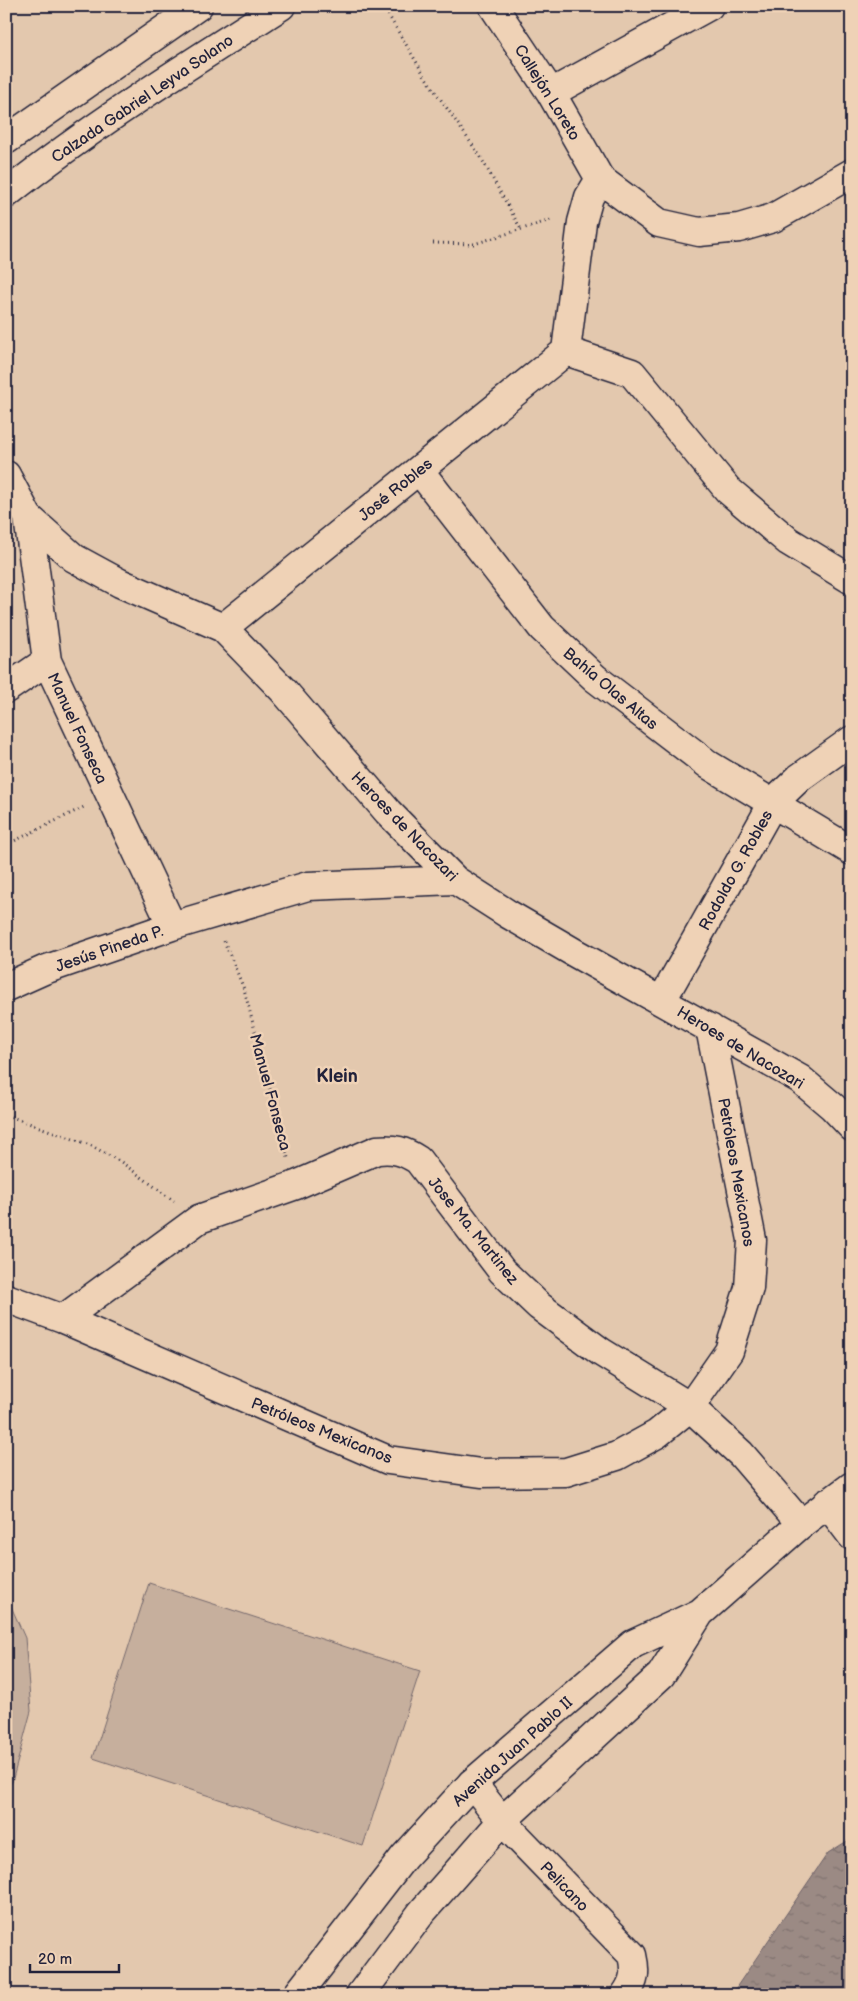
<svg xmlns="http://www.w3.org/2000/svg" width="858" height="2001" viewBox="0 0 858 2001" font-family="'Balsamiq Sans',sans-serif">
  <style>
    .garden { fill: #c6af9d; stroke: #74686c }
    .water { fill: url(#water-ripples); stroke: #6b6067 }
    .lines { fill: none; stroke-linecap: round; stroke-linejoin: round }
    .minor-casing { stroke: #22223b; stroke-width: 31 }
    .secondary-casing { stroke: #22223b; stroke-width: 31 }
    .primary-casing { stroke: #22223b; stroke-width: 31 }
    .path { stroke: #22223b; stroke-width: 3; stroke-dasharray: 1 4; stroke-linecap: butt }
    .minor { stroke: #efd2b6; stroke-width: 28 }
    .secondary { stroke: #efd2b6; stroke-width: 28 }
    .primary { stroke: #efd2b6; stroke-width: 28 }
    .labels { text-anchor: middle; stroke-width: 5; stroke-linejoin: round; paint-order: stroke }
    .street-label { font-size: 16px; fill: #22223b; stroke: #efd2b6 }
    .neighbourhood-label { font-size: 18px; font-weight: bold; fill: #22223b; stroke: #efd2b6 }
  </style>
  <defs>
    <pattern id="water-ripples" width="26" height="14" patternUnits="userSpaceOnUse" patternTransform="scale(1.25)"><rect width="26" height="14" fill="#9b8a84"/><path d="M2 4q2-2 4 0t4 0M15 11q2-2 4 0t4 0" fill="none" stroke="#7e706d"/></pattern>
  </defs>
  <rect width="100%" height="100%" fill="#e3c8ae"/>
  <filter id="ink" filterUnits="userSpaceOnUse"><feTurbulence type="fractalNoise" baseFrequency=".02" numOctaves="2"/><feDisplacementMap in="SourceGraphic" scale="10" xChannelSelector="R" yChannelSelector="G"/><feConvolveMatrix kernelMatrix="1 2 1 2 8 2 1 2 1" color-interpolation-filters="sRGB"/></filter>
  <g filter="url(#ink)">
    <!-- garden -->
    <path class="garden" d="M149 1583 420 1671 363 1846 93 1758Z
      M6 1595 25 1638 31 1711 12 1782 6 1790Z"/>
    <!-- water -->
    <path class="water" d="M852 1838V1995H731L828 1853Z"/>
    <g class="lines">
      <!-- minor casing -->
      <g class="minor-casing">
        <path id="minor" d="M493 6 551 93 600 179 659 223 699 232 739 228 773 218 852 173
          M551 93 709 6
          M600 179 589 197 582 222 566 351 632 373 728 490 788 541 852 580
          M419 470 542 628 595 678 709 765 852 851
          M6 475 28 517 74 558 120 583 223 628 283 690 388 812 455 880 508 914 575 953 800 1079 833 1107 852 1127
          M28 517 47 661 172 926
          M223 628 566 351
          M6 689 47 661
          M6 987 44 970 172 926 308 886 455 880
          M662 1000 773 803 799 778 852 740
          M6 1298 63 1319 388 1460 481 1473 566 1472 617 1456 657 1434 690 1407 729 1351 749 1288 752 1240 710 1028
          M63 1319 199 1219 296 1185 377 1150C394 1148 404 1151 418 1160L502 1271 539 1306 601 1352 690 1407 741 1454 801 1524
          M827 1503 852 1536
          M472 1783 502 1821 632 1955C636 1972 635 1981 625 1995"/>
      </g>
      <!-- secondary casing -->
      <g class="secondary-casing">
        <path id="secondary" d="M297 1995 404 1857 472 1783 633 1644 700 1613
          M360 1995 422 1912 502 1821 661 1675 700 1613 801 1524 852 1486"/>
      </g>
      <!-- primary casing -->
      <g class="primary-casing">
        <path id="primary" d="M6 140 198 6
          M6 194C93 125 187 66 281 6"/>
      </g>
      <!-- path -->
      <path class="path" d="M383 6 426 78 480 156 522 231
        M433 243 474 244 554 219
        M6 845 84 807
        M224 941 244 989 288 1158
        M6 1115 90 1145 121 1162 174 1201"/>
      <!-- minor -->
      <use href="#minor" class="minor"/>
      <!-- secondary -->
      <use href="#secondary" class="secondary"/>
      <!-- primary -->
      <use href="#primary" class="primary"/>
    </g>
  </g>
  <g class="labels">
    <!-- street labels -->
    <g class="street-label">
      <text transform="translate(548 92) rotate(58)" y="6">Callejón Loreto</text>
      <text transform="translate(142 98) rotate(-34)" y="6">Calzada Gabriel Leyva Solano</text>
      <text transform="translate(395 489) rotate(-39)" y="6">José Robles</text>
      <text transform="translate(611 688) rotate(40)" y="6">Bahía Olas Altas</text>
      <text transform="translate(78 728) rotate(65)" y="6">Manuel Fonseca</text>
      <text transform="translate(405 826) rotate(46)" y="6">Heroes de Nacozari</text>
      <text transform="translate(735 870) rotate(-61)" y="6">Rodoldo G. Robles</text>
      <text transform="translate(109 948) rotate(-19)" y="6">Jesús Pineda P.</text>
      <text transform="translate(741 1047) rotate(31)" y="6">Heroes de Nacozari</text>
      <text transform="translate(271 1092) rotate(75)" y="6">Manuel Fonseca</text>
      <text transform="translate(737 1172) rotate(80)" y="6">Petróleos Mexicanos</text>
      <text transform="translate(474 1230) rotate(51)" y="6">Jose Ma. Martinez</text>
      <text transform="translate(322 1430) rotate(22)" y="6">Petróleos Mexicanos</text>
      <text transform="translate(512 1751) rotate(-42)" y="6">Avenida Juan Pablo II</text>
      <text transform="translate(565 1886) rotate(46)" y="6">Pelicano</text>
    </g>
    <!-- neighbourhood labels -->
    <g class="neighbourhood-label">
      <text x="337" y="1082">Klein</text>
    </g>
  </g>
  <!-- margin -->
  <rect width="858" height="2001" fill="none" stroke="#efd2b6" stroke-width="25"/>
  <rect x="12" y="12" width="833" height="1976" fill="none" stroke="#22223b" stroke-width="2" filter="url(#ink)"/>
  <!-- scale -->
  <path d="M30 1964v8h89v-8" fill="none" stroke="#22223b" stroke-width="2.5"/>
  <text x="38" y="1964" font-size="15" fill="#22223b" stroke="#efd2b6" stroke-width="4" paint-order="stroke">20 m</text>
</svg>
